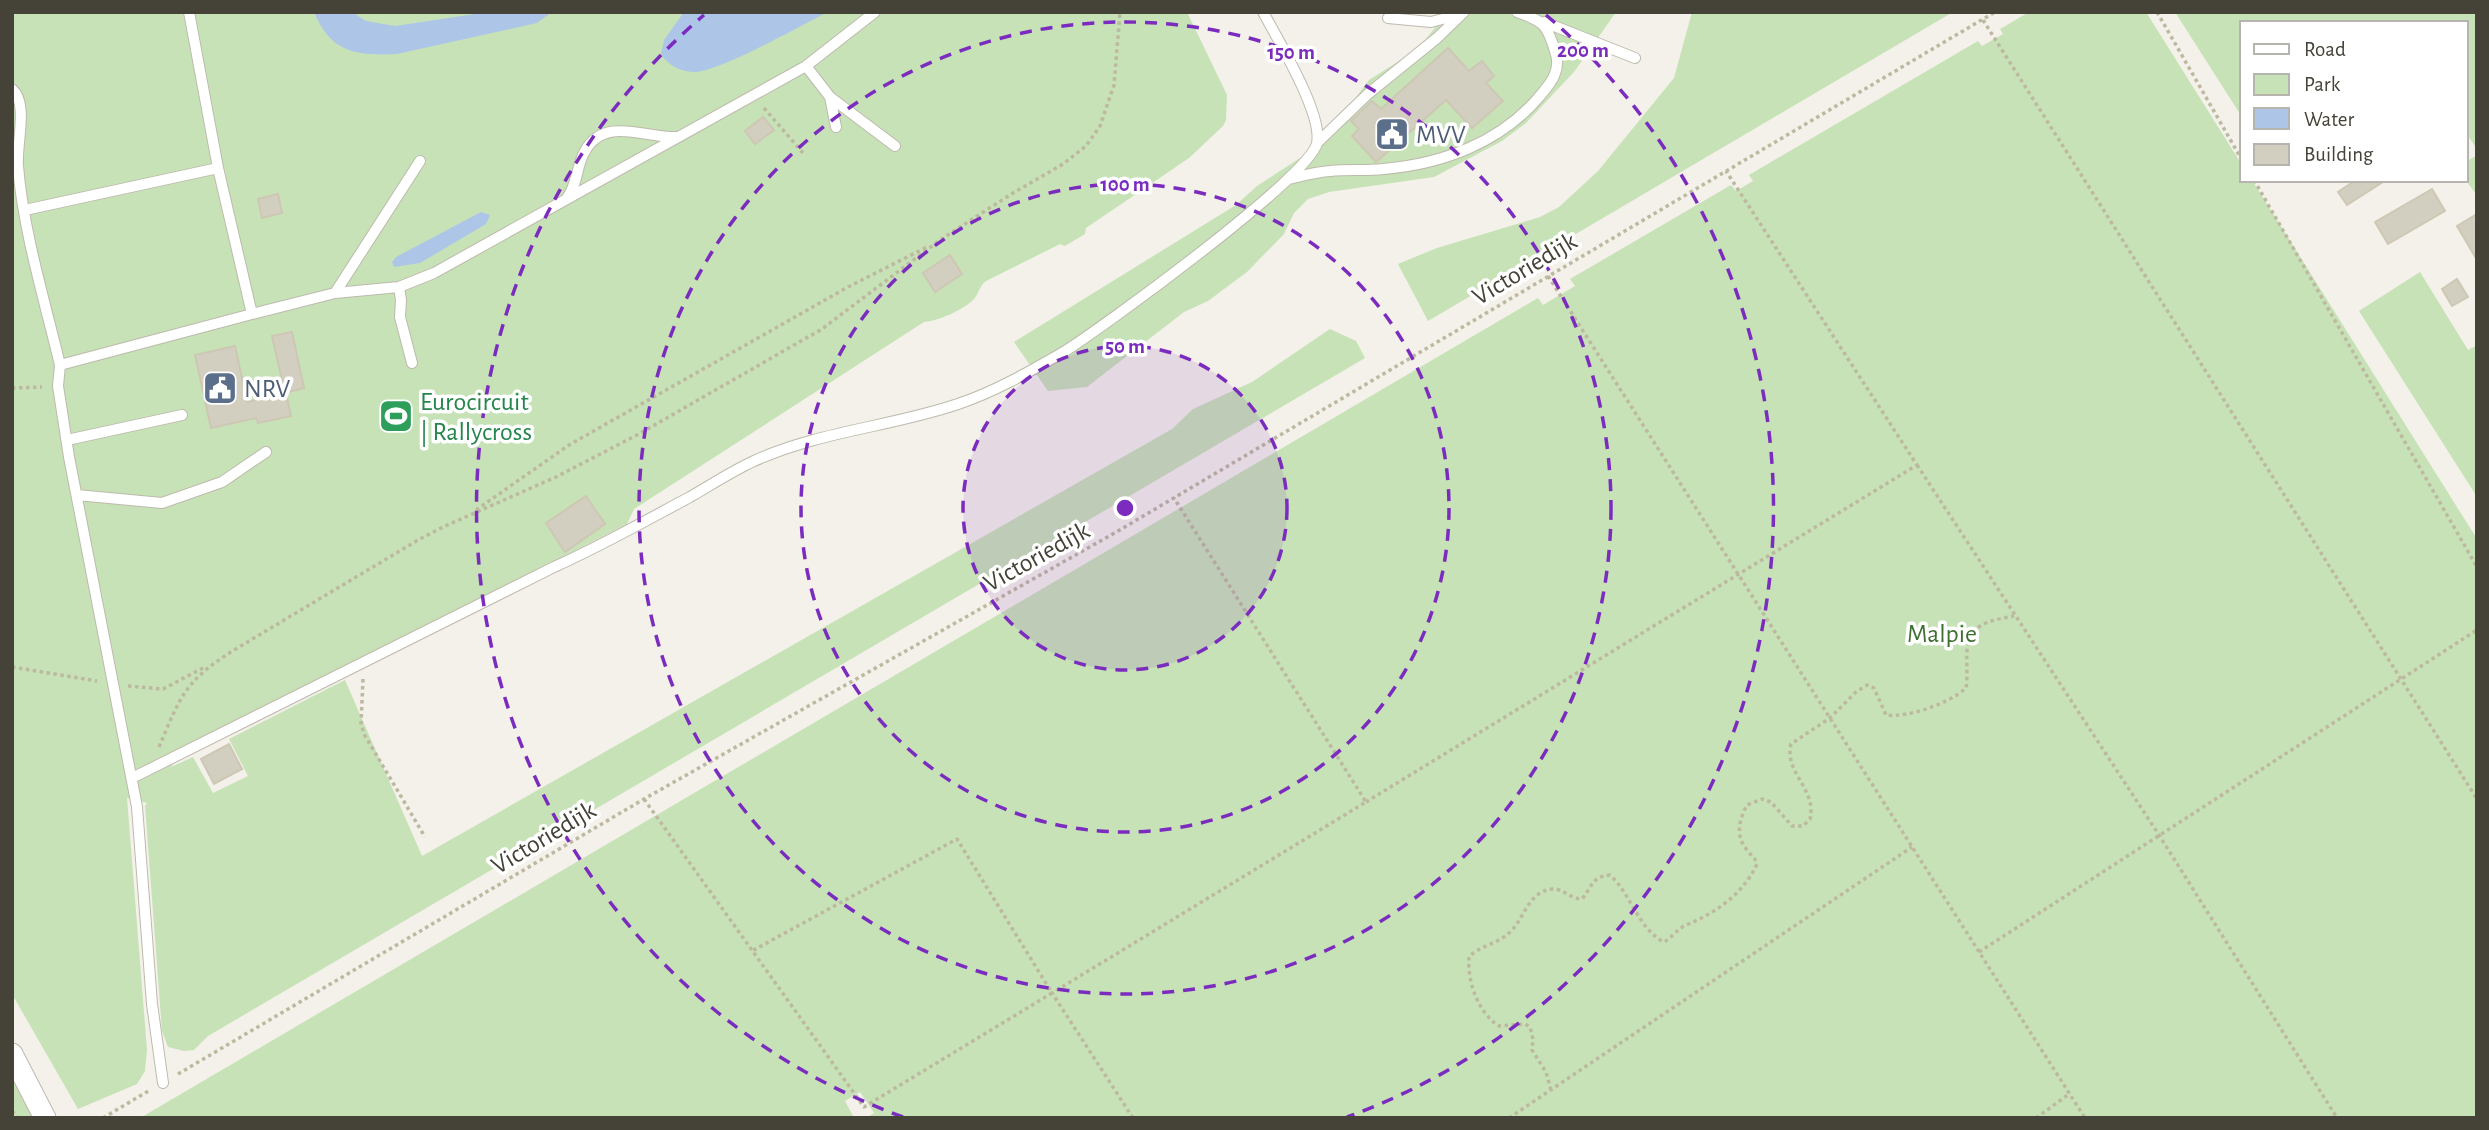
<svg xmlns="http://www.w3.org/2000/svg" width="2489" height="1130" viewBox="0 0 2489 1130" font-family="'Alegreya Sans',sans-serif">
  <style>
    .green { fill: #c7e2b7 }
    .water { fill: #adc6e8 }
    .building { fill: #d3cfc0; stroke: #cdc7b4; stroke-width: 2 }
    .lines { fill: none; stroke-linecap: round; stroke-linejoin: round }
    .lane-casing { stroke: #bdbaad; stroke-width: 12 }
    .street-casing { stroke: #bdbaad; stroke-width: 23 }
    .path { stroke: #bdb8a0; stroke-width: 3.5; stroke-dasharray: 3.5 3.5; stroke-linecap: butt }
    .lane { stroke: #fff; stroke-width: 10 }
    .street { stroke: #fff; stroke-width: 21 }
    .ring { fill: none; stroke: #7b2cbf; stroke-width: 3.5; stroke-dasharray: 12 9 }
    .labels { text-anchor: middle; stroke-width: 7; stroke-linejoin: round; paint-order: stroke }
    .service-label { font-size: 26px; fill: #4e5e75; stroke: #fff; text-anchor: start }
    .street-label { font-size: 26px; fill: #454338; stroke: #fff }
    .leisure-label { font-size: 26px; fill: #27864d; stroke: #fff; text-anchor: start }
    .park-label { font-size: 26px; fill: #3f7032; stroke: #fff }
    .centre { fill: #7b2cbf; stroke: #fff; stroke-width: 3.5 }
    .ring-label { font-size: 21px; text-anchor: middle; font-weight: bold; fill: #7b2cbf; stroke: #fff; stroke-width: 7; stroke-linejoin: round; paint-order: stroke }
  </style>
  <rect width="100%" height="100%" fill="#f3f1e9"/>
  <!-- green -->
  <path class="green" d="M12 12H1187L1227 95 1226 120 1223 126 1189 158 1086 228 1085 234 1065 246 1060 244 986 281C979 286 979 294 973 300 963 310 938 321 924 322L634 509 627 524 188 746 171 767 193 757 213 793 248 776 229 739 345 680 422 856 1172 429 1193 409 1252 382 1330 329 1356 341 1365 358 208 1036 194 1050 184 1051 168 1047 162 1031 145 806 147 803 127 798 147 1050 145 1071 137 1084 78 1109 12 994Z
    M1446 12H1616L1574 72 1526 123 1502 141 1434 177 1329 192 1308 199 1294 213 1284 234 1247 272 1208 301 1184 312 1087 387 1048 391 1014 342 1236 205 1257 186 1320 145 1369 80 1418 49 1437 25 1452 29Z
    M1692 12H1953L1428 321 1398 264 1437 248 1540 217 1559 207 1598 171 1674 78Z
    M2029 12H2146L2242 165V180H2252L2477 539V1118H866L874 1113 860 1092 845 1101 854 1118H140L1538 298 1543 305 1575 286 1570 279 1731 185 1736 191 1753 181 1749 175 1978 41 1982 46 2003 34 2000 29Z
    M2175 12H2477V149L2466 133V23H2242V117Z
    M2477 155V196L2466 180V162Z
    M2420 272 2468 350 2477 345V497L2359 311Z
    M12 1065 38 1118H12Z"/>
  <!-- water -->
  <path class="water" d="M314 12H352L366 21 395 26 488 12H552L537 23 397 54C356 56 331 53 314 12Z
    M684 12H828C802 25 717 73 693 72 679 71 668 65 661 54L664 40Z
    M481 212 490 215 486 224 420 263 394 267 392 262 396 257Z"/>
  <!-- building -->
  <path class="building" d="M1448 48 1469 71 1482 61 1494 76 1486 83 1503 101 1472 128 1446 100 1376 162 1352 136 1359 129 1351 121 1372 101 1381 109Z
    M763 117 774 130 755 144 745 131Z
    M2356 180H2386L2347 205 2338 192Z
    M2432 189 2445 211 2388 244 2375 222Z
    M278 194 282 213 262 218 258 199Z
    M2477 214V260L2457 226Z
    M950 255 962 274 935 292 923 273Z
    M2457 279 2468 297 2452 306 2442 289Z
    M292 332 304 388 285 393 272 336Z
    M235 346 247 402 286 393 291 416 258 423 256 418 211 428 195 355Z
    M586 496 605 524 565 552 546 523Z
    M229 744 242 769 214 784 201 759Z"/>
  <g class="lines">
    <!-- lane casing -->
    <g class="lane-casing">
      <path id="lane" d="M1388 18 1431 22 1458 15
        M1544 22 1635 58
        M806 66 830 97 895 146
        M12 89C29 103 16 144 18 166 23 230 45 302 60 365L58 386 69 457 137 807 152 1004 163 1083
        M830 97 836 127
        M1318 142 1369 93 1437 38 1464 12
        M1288 179C1302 176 1316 172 1330 171 1348 169 1366 171 1383 169 1442 164 1500 143 1539 97 1551 83 1562 70 1555 51 1547 24 1543 21 1517 12
        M567 198C578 184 576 166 585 151 605 115 647 139 678 137
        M25 210 218 168 189 12
        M399 287 401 300 400 317 412 363
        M335 293 420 161
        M252 314 335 293 399 287 434 273 806 66 875 12
        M60 365 252 314 218 168
        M67 440 182 415
        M77 495 162 503 222 482 266 452
        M132 778 554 567C601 546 645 521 690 497 711 485 732 471 754 461 820 431 890 427 958 404 994 392 1029 372 1062 353 1101 329 1311 176 1317 143 1323 114 1278 40 1263 12"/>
    </g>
    <!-- street casing -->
    <g class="street-casing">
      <path id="street" d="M12 1054 45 1118"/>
    </g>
    <!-- path -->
    <path class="path" d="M2157 12 2242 160
      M1983 20 2477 799
      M764 108 803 153
      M2254 180 2477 567
      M1548 276 2085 1118
      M12 388 42 387
      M1917 465 2159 835 2337 1118
      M476 510 569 445 848 287 929 246
      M12 667 97 681
      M363 679 361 723 364 734 425 837
      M128 686 163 689 203 668
      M159 747C181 695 185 681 234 650L418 540 443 527 556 477 637 435 822 329 940 240 1013 193 1063 164 1086 146 1100 126 1114 85 1120 12
      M644 799 864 1107 1052 993 957 839 752 951
      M1366 802 1917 465 1726 171
      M1979 952 2477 630
      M178 1074 644 799 1118 531 1995 12
      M1551 1090 1546 1072 1532 1050 1533 1039 1530 1027 1525 1024 1499 1026C1478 1013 1467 981 1469 957 1480 945 1499 944 1511 931 1525 917 1528 892 1552 889 1563 888 1570 899 1582 899 1593 886 1591 877 1610 875 1631 894 1639 930 1664 942 1672 938 1677 929 1686 925 1716 913 1743 894 1757 864 1755 857 1751 856 1747 850 1735 836 1739 820 1747 805L1762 799 1771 802 1792 826H1803L1810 819C1817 789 1784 773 1791 744L1830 718 1856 692 1867 685 1874 688 1886 715C1908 718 1950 703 1966 688 1970 664 1958 635 1986 623 1995 619 2005 618 2014 616
      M12 1111 18 1118
      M103 1118 150 1090
      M1133 1118 1052 993 1366 802 1174 498
      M1509 1118 1912 847
      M2036 1118 2069 1094"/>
    <!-- lane -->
    <use href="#lane" class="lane"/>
    <!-- street -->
    <use href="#street" class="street"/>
  </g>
  <!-- distance rings -->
  <circle cx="1125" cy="508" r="162" fill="#7b2cbf" fill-opacity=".12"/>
  <g class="ring">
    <circle cx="1125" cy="508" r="162"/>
    <circle cx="1125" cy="508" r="324"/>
    <circle cx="1125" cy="508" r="486"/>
    <path d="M903 1117A648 648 0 0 1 704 15M1546 15A648 648 0 0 1 1347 1117"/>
  </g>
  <!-- icons -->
  <defs>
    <g id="civic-square" transform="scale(1.75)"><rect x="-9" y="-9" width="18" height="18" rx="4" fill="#5c6f8a" stroke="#fff"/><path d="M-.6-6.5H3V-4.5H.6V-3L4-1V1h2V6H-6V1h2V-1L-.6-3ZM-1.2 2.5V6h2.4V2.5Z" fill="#fff"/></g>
    <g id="stadium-square" transform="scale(1.75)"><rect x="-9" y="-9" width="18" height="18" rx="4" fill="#2e9e5b" stroke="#fff"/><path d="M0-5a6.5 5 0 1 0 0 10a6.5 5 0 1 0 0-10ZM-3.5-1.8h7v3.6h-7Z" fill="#fff"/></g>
  </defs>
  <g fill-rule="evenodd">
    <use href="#civic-square" x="1392" y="134"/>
    <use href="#civic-square" x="220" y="388"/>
    <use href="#stadium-square" x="396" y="416"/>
  </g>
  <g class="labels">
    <!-- service labels -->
    <g class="service-label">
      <text x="1416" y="143">MVV</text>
      <text x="244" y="397">NRV</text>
    </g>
    <!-- street labels -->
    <g class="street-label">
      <text transform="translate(1524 268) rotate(-31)" y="9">Victoriedijk</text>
      <text transform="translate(1036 556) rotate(-29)" y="9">Victoriedijk</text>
      <text transform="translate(543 837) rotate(-31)" y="9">Victoriedijk</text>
    </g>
    <!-- leisure labels -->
    <g class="leisure-label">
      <text x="420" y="410">Eurocircuit<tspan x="420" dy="30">| Rallycross</tspan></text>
    </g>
    <!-- park labels -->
    <g class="park-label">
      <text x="1942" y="642">Malpie</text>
    </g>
  </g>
  <circle cx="1125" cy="508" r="10" class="centre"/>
  <g class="ring-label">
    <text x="1583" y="57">200 m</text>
    <text x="1291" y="59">150 m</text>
    <text x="1125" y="191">100 m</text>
    <text x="1125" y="353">50 m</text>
  </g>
  <!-- border -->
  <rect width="2489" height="1130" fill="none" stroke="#454338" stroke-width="28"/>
  <!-- legend -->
  <rect x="2240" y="21" width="228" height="161" fill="#ffffff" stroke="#b5b4af" stroke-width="2"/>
  <rect x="2254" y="44" width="35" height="10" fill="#ffffff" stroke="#b5b4af" stroke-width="2"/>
  <text x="2304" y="56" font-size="21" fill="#454338">Road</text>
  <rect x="2254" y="74" width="35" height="21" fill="#c7e2b7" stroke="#b5b4af" stroke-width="2"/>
  <text x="2304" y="91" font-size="21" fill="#454338">Park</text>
  <rect x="2254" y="108" width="35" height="21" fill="#adc6e8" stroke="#b5b4af" stroke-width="2"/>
  <text x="2304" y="126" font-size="21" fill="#454338">Water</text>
  <rect x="2254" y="144" width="35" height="21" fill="#d3cfc0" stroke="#b5b4af" stroke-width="2"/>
  <text x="2304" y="161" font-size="21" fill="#454338">Building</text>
</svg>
